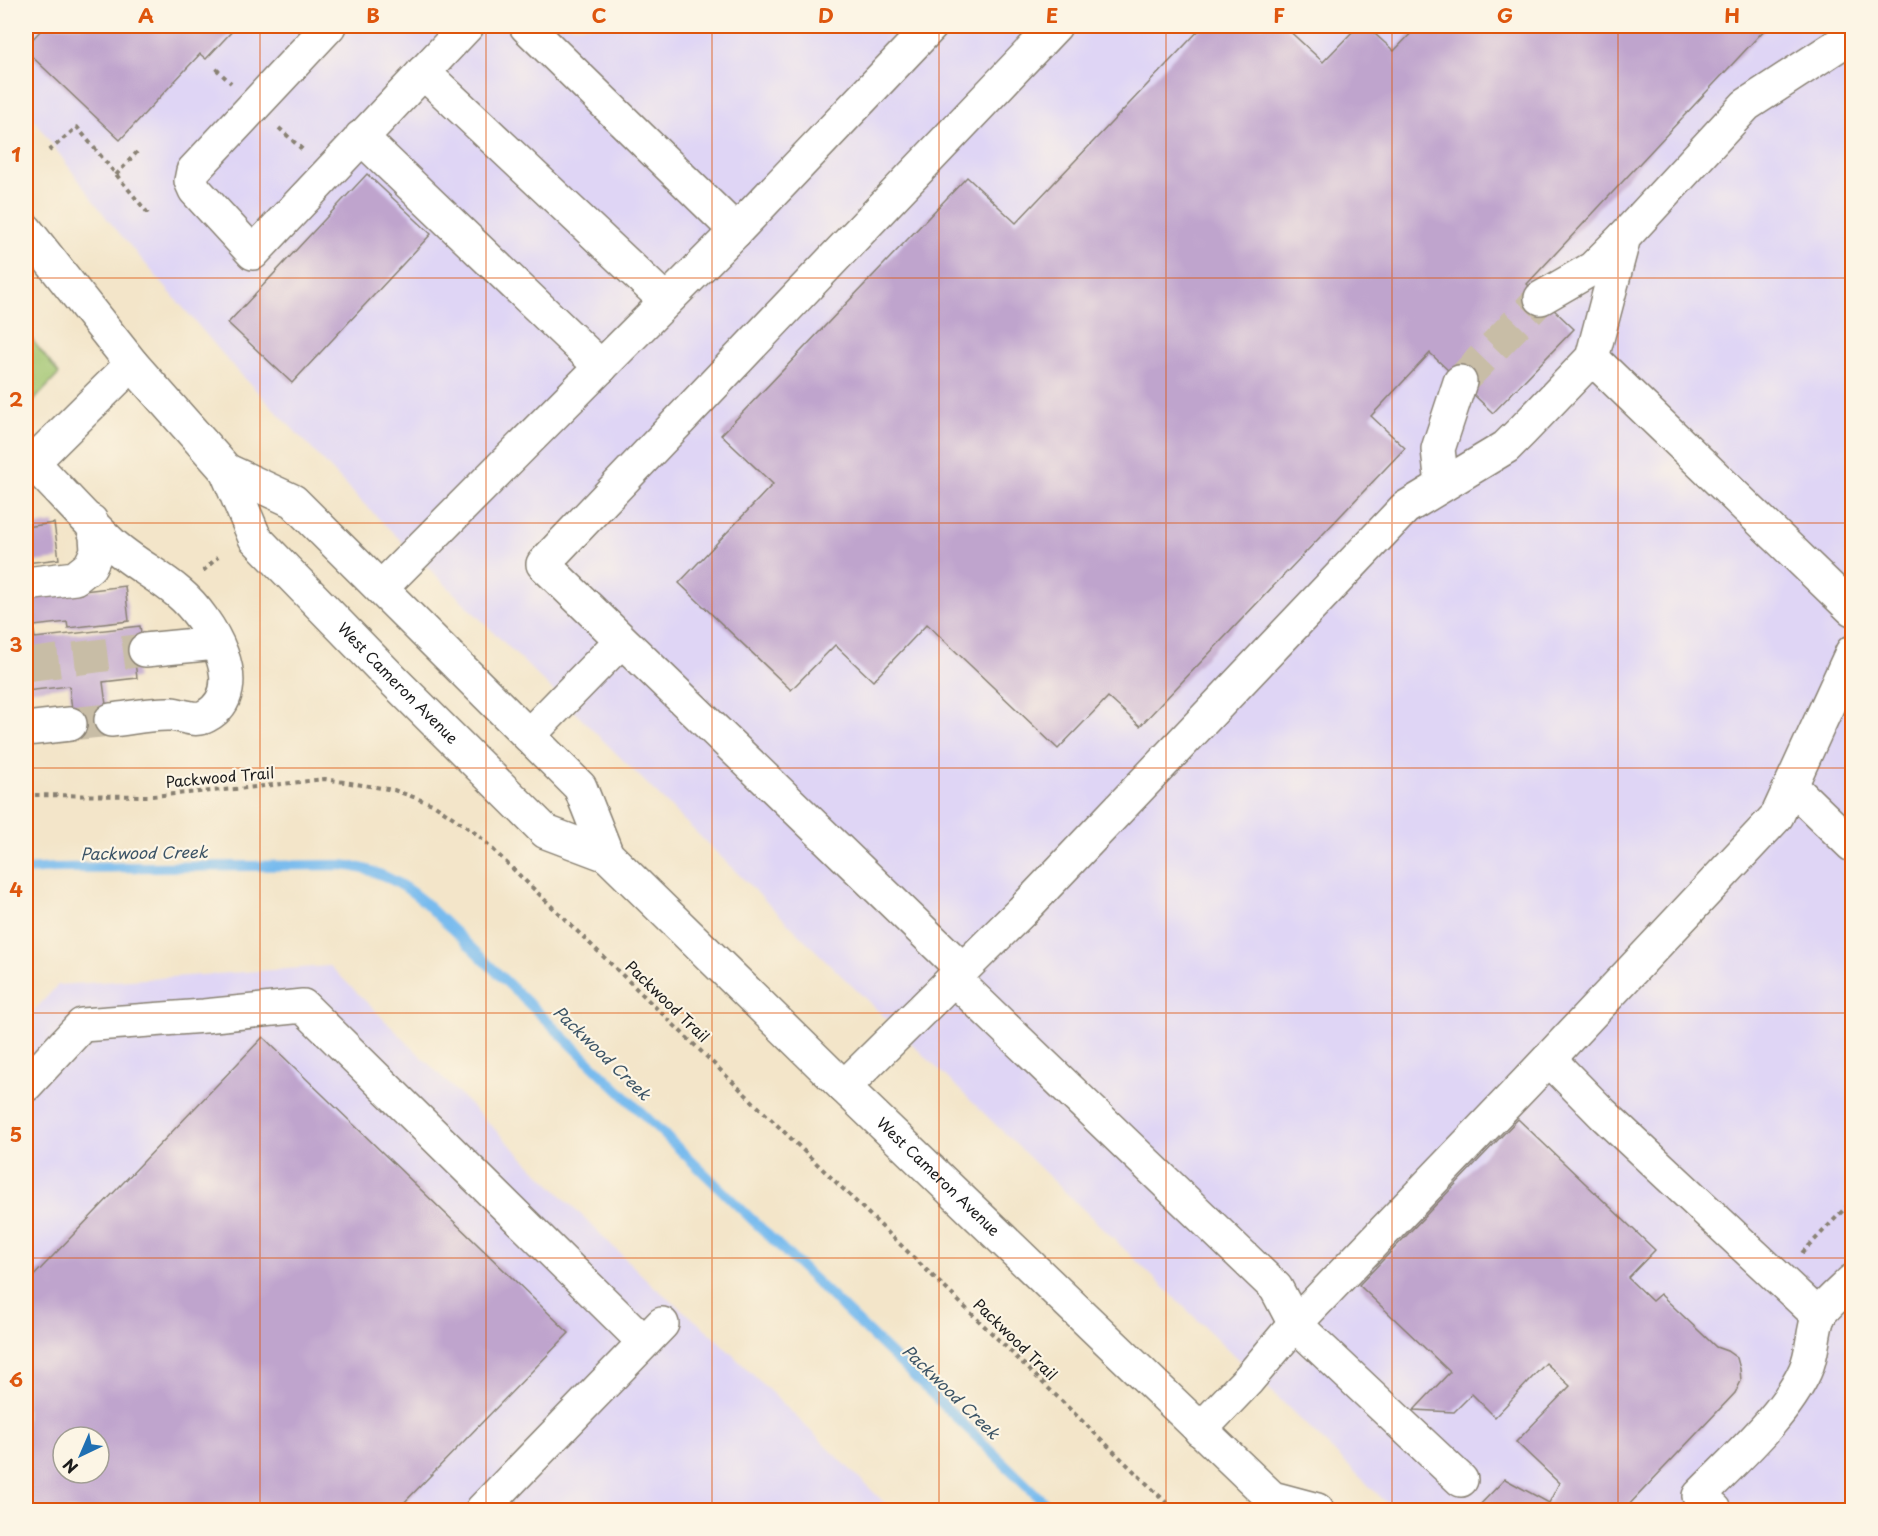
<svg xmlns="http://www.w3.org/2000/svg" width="1878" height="1536" viewBox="0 0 1878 1536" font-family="'Playpen Sans',sans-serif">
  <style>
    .built { fill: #dfd5f5; fill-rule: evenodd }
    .green { fill: #a0c570; stroke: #5e7046; stroke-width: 1.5 }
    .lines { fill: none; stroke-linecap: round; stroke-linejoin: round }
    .stream { stroke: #78bbee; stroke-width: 10 }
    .building { fill: #bfa4cd; fill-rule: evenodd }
    .minor-tunnel { stroke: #c8bda6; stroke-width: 33; stroke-dasharray: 33 16; stroke-linecap: butt }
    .minor-casing { stroke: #888072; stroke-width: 36 }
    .path { stroke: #888072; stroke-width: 4; stroke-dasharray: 4.5 4.5; stroke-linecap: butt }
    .minor { stroke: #fff; stroke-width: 33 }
    .grid { fill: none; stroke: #de560d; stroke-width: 1.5; stroke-opacity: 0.55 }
    .labels { text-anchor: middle; stroke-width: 4.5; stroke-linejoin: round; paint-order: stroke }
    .street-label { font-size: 15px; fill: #1c1c1c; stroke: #fcf5e5 }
    .water-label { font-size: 16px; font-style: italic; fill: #3c5466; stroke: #fcf5e5 }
    .neatline { fill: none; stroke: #de560d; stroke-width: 2 }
    .grid-label { font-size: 20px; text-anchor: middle; font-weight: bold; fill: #de560d }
  </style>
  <rect width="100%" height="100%" fill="#fcf5e5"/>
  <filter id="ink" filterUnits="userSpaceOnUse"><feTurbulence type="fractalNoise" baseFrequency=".0167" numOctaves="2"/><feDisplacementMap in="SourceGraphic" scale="12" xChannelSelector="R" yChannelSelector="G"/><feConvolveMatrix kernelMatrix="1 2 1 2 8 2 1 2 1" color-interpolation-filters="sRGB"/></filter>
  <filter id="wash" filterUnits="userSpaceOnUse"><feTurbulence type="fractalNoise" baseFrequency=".008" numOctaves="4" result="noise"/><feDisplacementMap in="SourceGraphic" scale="24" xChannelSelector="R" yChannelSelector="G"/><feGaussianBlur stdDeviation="1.35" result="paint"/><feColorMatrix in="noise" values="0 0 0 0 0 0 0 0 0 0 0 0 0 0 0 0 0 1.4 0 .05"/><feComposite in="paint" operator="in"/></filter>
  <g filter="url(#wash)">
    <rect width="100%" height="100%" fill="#f3e5c9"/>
    <!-- built -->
    <path class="built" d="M26 26H1852V1510H1394L813 948 363 503 233 366 108 220 26 109Z
      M330 966 651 1284 709 1332 892 1510H26V1019L58 985ZM63 1437H99V1473H63Z"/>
    <!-- green -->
    <path class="green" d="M26 332 59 374 26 409Z"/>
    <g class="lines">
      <!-- stream -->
      <path class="stream" d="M26 870 55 868 341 865C373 868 398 880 423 901L1052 1510"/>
    </g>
    <g id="blocks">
      <!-- building -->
      <path class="building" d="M45 26H237L206 59 200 54 120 140 26 51V46Z
        M1203 26H1284L1323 62 1358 26H1366L1394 51 1418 26H1768L1527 284 1574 329 1493 413 1430 353 1371 416 1405 448 1140 726 1108 697 1058 749 927 624 873 681 835 645 791 690 679 583 773 484 721 435 967 177 1016 223Z
        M367 174 431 234 292 383 228 323Z
        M54 523 59 559 26 563V527Z
        M125 586 129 621 68 628 67 622 26 627V598Z
        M140 626 145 661 135 662 137 678 103 682 109 728 75 732 69 686 26 691V632L34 631 35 638Z
        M263 1037 569 1333 397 1510H26V1284ZM63 1437H99V1473H63Z
        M1518 1119 1655 1250 1628 1278 1652 1301 1660 1294 1716 1347 1727 1351 1737 1358 1740 1369 1741 1381 1735 1393 1624 1510H1585L1583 1508 1581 1510H1475L1505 1479 1549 1503 1559 1483 1516 1442 1570 1386 1546 1363 1495 1417 1472 1394 1454 1412 1414 1410 1450 1372 1359 1285Z"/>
    </g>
  </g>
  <g filter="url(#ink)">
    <use href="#blocks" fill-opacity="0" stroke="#888072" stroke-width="1.5"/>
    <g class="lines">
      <!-- minor-tunnel -->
      <path class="minor-tunnel" d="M1460 382 1541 298
        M26 665 145 650
        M70 724 111 720"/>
      <!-- minor casing -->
      <g class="minor-casing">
        <g id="minor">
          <path d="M329 26 193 171 191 181 195 190 253 253 467 26"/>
          <path d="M423 72 666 301"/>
          <path d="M361 137 601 367"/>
          <path id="s1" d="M26 230 132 364 226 470 255 538 394 681 546 832 607 855"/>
          <path d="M736 231 931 26"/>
          <path d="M1541 298 1593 268 1624 237"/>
          <path d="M1592 358 1852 609"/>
          <path d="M32 462C59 489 84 518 112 544 133 563 158 575 179 593 208 617 254 690 206 716 195 722 182 715 171 714 152 713 131 718 111 720"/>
          <path d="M26 469 132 364"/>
          <path id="s2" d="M226 470 293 501 580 787 607 855 844 1087 1272 1498 1317 1510"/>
          <path d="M1442 485 1438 449 1460 382"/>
          <path d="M26 584 75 578 90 566 97 551 96 536 91 521"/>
          <path d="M381 588 736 231 526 26"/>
          <path d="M145 650 216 643"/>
          <path d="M26 729 70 724"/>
          <path d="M529 735 621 641"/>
          <path d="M1791 786 1852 845"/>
          <path d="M962 969 543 564 1055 26"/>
          <path d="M953 978 1276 1288 1295 1324 1461 1480"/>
          <path d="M1549 1059 1603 1114 1819 1316"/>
          <path d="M26 1085 82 1025 204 1016 303 1006 644 1342"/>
          <path d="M844 1087 1022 911 1405 508 1506 447 1522 431 1592 358 1624 237 1746 105 1852 36"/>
          <path d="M1200 1430 1248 1380 1295 1324 1526 1083 1777 816 1852 652"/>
          <path d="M482 1510 662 1324"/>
          <path d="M1715 1510 1699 1496C1735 1459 1784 1417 1805 1371 1813 1354 1812 1335 1818 1317 1822 1308 1844 1289 1852 1281"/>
        </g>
      </g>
      <!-- path -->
      <path class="path" d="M216 69 231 83
        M279 128 304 151
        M49 151 77 127 147 212 149 210
        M116 175 137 152
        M203 571 218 557
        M26 795 152 796 247 788 325 779 394 790 435 805 478 835 1174 1510
        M1802 1253 1852 1201"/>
      <!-- minor -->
      <use href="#minor" class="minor"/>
    </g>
  </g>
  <!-- grid -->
  <path class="grid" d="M260 26V1510M486 26V1510M712 26V1510M939 26V1510M1166 26V1510M1392 26V1510M1618 26V1510M26 278H1852M26 523H1852M26 768H1852M26 1013H1852M26 1258H1852"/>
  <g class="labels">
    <!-- street labels -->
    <g class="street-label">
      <text dy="5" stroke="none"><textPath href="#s1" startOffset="590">West Cameron Avenue</textPath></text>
      <text transform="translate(220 778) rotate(-5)" y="5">Packwood Trail</text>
      <text transform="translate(667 1002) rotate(44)" y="5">Packwood Trail</text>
      <text dy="5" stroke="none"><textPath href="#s2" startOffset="1014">West Cameron Avenue</textPath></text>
      <text transform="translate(1015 1340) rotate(44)" y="5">Packwood Trail</text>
    </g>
    <!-- water labels -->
    <g class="water-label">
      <text transform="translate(144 853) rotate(-1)" y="6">Packwood Creek</text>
      <text transform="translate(602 1053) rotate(44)" y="6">Packwood Creek</text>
      <text transform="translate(951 1392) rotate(44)" y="6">Packwood Creek</text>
    </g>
  </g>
  <!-- margin -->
  <rect width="1878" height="1536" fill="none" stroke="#fcf5e5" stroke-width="66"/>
  <!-- north arrow -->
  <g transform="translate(81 1455) rotate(224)"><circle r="28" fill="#fcf5e5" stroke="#a29e95" stroke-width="1.5"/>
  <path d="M0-4.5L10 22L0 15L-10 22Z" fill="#1f6fb2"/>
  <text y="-9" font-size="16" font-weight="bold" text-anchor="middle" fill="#1c1c1c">N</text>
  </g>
  <rect x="33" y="33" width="1812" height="1470" class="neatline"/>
  <g class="grid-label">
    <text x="146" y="23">A</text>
    <text x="373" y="23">B</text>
    <text x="599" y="23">C</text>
    <text x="826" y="23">D</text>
    <text x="1052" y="23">E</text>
    <text x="1279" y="23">F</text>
    <text x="1505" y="23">G</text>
    <text x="1732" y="23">H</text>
    <text x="16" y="162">1</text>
    <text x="16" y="407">2</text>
    <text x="16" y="652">3</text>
    <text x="16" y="897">4</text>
    <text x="16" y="1142">5</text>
    <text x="16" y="1387">6</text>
  </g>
</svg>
